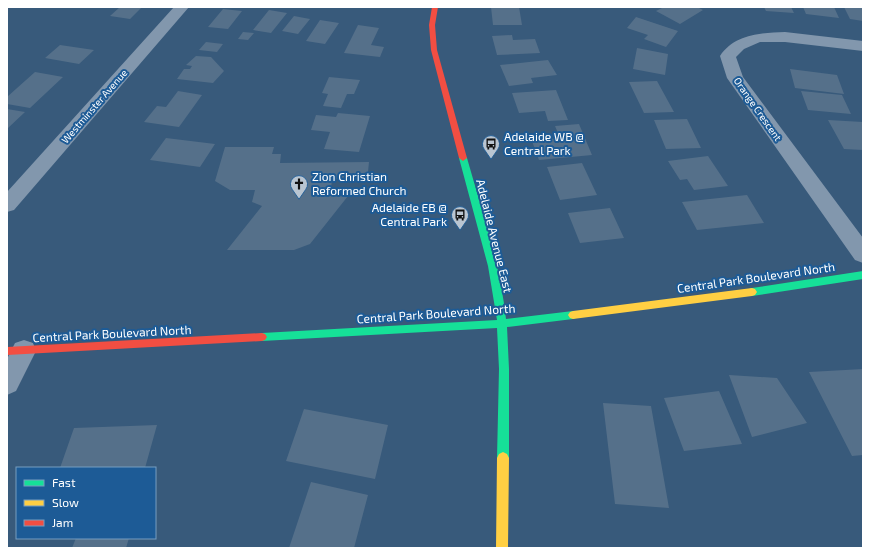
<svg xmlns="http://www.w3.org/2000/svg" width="870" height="555" viewBox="0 0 870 555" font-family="'Exo 2',sans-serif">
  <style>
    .building { fill: #55708a }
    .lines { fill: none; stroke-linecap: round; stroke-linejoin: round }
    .street { fill: #8297ad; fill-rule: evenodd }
    .fast { fill: #16e098; fill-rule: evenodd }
    .slow { fill: #ffcf43; fill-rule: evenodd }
    .jam { fill: #f24e42; fill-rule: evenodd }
    .labels { text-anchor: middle; stroke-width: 4; stroke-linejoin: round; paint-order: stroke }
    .far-street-label { font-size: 10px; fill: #fff; stroke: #1d5b96 }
    .poi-label { font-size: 12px; fill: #fff; stroke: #1d5b96; text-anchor: start }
    .street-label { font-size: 12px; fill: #fff; stroke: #1d5b96 }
  </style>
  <rect width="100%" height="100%" fill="#385a7b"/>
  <!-- building -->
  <path class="building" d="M120 7H142L130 19 110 16Z
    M491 7H519L522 25H493Z
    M664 7H697L703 10 680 24 656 11Z
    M764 7H791L794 13 766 11Z
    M803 7H834L839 18 806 14Z
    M844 7H863V21L850 19Z
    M223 9 242 11 228 29 208 27Z
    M269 10 287 13 271 33 253 30Z
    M294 16 310 19 298 34 282 31Z
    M636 17 678 31 666 47 644 39 648 35 627 28Z
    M320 20 339 23 325 44 306 41Z
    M358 25 379 28 371 45 384 47 380 57 344 53Z
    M243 32 254 33 248 40 238 39Z
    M512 35 513 40 535 39 540 53 497 55 492 36Z
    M206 42 223 44 217 52 199 50Z
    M60 45 94 50 79 64 45 58Z
    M637 48 668 54 665 75 633 69Z
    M196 56 211 57 224 71 213 83 177 79 184 69H190L192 66 186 65Z
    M548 60 557 75 531 78 533 83 509 86 500 65Z
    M790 69 837 75 844 94 795 88Z
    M35 72 63 77 30 108 7 104V97Z
    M329 77 360 80 354 94H347L341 108 323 106 328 94 322 93Z
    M657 81 674 112 644 113 629 82Z
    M556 90 568 120 548 121 545 111 519 113 512 93Z
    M178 91 202 95 179 127 144 122 157 106 166 107Z
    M801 91 842 95 851 114 808 110Z
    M7 109 25 112 7 129Z
    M338 113 370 116 359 152 324 149 330 132 311 130 316 115 336 117Z
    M687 119 701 148 666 149 654 120Z
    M828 120 863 122V150L844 149Z
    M579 124 592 155 539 160 532 141 560 138 555 126Z
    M166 138 215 144 200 167 150 160Z
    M225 147H274L272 154H281L280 163 369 162 368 172 332 180 330 196H348L310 244 294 250H227L262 206 252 202 255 190H230L215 181Z
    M708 156 728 186 694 190 687 179 680 180 668 161Z
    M582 163 597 195 560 200 547 167Z
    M747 195 764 223 697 230 682 202Z
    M610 208 624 238 580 243 568 213Z
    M863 369V455L852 456 809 372Z
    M729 375 777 378 807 423 752 437Z
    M719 391 742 444 684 451 664 398Z
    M603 403 651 406 669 508 615 504Z
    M304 409 388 425 375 479 286 461Z
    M157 425 145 468H60L74 428Z
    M311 482 368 495 354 548H289Z
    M76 538H129L126 548H72Z"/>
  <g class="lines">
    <!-- street -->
    <path class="street" d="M174 7H189L14 210 7 212V192Z
      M785 32 863 41V51L785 42H760L744 49 736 57 743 77 863 238V263L855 260 727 78 720 56C735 34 761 33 785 32Z
      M24 340 33 343 36 351 16 391 7 395V359L15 343Z"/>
    <!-- fast -->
    <path class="fast" d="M463 155 467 158C482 211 500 264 506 319L573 311 576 312 578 315 576 318 573 319 507 327 509 369V458L507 462 503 464 499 462 497 458 499 369 497 328 262 341 259 340 257 337 259 334 262 333 497 320 488 266 459 158Z
      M863 271V279L752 296 749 295 747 292 749 289 752 288Z"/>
    <!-- slow -->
    <path class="slow" d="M752 288 755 289 757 292 755 295 752 296 573 319 570 318 568 315 570 312 573 311Z
      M503 452 507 454 509 458 508 548H496L497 458 499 454Z"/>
    <!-- jam -->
    <path class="jam" d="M432 7H438L435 25 437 50 467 158 463 161 459 158 431 50 429 25Z
      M262 333 265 334 267 337 265 340 262 341 7 355V347Z"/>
  </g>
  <!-- icons -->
  <defs>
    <g id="bus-pin" transform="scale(0.9)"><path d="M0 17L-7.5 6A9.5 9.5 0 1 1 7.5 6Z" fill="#b9c5d1" stroke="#1d5b96"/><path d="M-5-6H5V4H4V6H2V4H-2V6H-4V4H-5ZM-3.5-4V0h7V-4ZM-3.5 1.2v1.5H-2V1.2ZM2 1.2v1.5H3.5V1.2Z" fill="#111"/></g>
    <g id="church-pin" transform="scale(0.9)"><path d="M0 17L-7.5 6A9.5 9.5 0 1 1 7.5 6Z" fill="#b9c5d1" stroke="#1d5b96"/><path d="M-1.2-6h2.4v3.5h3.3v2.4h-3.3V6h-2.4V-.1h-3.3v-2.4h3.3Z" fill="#111"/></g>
  </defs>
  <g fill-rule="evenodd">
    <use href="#bus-pin" x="491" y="144"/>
    <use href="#church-pin" x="299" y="184"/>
    <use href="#bus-pin" x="460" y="215"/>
  </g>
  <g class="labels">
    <!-- far-street labels -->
    <g class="far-street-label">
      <text transform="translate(94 106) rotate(-49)" y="4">Westminster Avenue</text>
      <text transform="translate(758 109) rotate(55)" y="4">Orange Crescent</text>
    </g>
    <!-- poi labels -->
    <g class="poi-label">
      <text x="504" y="141">Adelaide WB @<tspan x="504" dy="14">Central Park</tspan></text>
      <text x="312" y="181">Zion Christian<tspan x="312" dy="14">Reformed Church</tspan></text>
      <text x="447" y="212" text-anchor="end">Adelaide EB @<tspan x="447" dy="14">Central Park</tspan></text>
    </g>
    <!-- street labels -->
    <g class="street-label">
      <text transform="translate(494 236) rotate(76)" y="4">Adelaide Avenue East</text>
      <text transform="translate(756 278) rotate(-8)" y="4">Central Park Boulevard North</text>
      <text transform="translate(436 314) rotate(-4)" y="4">Central Park Boulevard North</text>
      <text transform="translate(112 334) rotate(-3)" y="4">Central Park Boulevard North</text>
    </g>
  </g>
  <!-- border -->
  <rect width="870" height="555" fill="none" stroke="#ffffff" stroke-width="16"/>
  <!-- legend -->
  <rect x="16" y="467" width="140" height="72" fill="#1d5b96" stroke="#779dc0"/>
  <rect x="24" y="480" width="20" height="6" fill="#16e098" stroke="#779dc0"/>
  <text x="52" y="487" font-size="12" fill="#ffffff">Fast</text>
  <rect x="24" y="500" width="20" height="6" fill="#ffcf43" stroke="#779dc0"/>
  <text x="52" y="507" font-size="12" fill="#ffffff">Slow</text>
  <rect x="24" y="520" width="20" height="6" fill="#f24e42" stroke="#779dc0"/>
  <text x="52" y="527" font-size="12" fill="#ffffff">Jam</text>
</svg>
